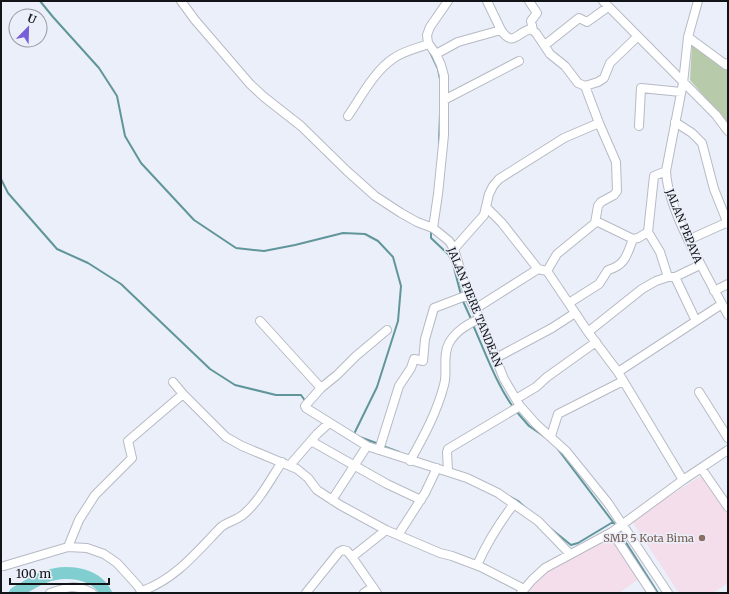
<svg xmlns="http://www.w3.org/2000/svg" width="729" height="594" viewBox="0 0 729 594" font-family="Merriweather,serif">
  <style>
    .education { fill: #f4deeb }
    .green { fill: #b7cbab }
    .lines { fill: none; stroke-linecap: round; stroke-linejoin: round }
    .stream { stroke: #60969a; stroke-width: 2 }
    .river { stroke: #81ced1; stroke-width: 12 }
    .minor-casing { stroke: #b6bac4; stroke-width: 10 }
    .minor { stroke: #fff; stroke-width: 8 }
    .education-dot { fill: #8d6e63; stroke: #ebeff9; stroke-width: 1.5 }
    .labels { text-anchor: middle; stroke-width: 3; stroke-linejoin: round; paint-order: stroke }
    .street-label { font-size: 11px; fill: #131418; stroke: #ebeff9 }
    .education-label { font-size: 11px; fill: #785e54; stroke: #ebeff9; text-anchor: end }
  </style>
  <rect width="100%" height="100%" fill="#ebeff9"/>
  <!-- education -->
  <path class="education" d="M702 475 728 514V583L713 593H679L632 521Z
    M613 538 639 579 619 593H528L545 572 570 558Z"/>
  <!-- green -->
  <path class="green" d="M692 44 728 70V124L690 80Z"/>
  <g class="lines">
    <!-- stream -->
    <path class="stream" d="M40 1 53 17 99 68 117 96 125 136 141 163 194 220 236 248 264 251 295 245 343 233 365 234 378 241 393 257 401 286 398 321 377 387 354 434
      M430 52 438 69 440 79
      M439 145 440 114
      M1 179 8 193 57 249 88 263 121 284 210 369 235 385 276 395H301L306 402
      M431 229V238L449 255 453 264 461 295
      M462 299 472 321
      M473 325C485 352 496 383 513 407
      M516 411 529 426 545 437
      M357 436 379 444
      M383 446 399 452
      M557 448 616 526
      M509 496 518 501 528 510
      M550 528 571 545 578 543 613 522
      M618 530 658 593"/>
    <!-- river -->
    <path class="river" d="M15 593C24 588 33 582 42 578 63 569 94 571 106 593"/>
    <!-- minor casing -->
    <g class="minor-casing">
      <path id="minor" d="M181 1 195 20 250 84 264 97 301 126 347 171 375 196 401 213 417 222 433 228 449 241 454 249 468 295 480 319 504 379 520 406 536 424 566 451 608 503 668 593
        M487 1 501 30
        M529 1 537 13 531 21 533 30
        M603 1 716 115 728 131
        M698 1 688 37 683 83 666 171C667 189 673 205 680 222 694 254 711 284 728 315
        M688 37 726 65 728 63
        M545 45 579 18 587 22 608 7
        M436 54 458 42 501 30C513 48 517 32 531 29L536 33 550 54 565 66 578 83 585 86 598 82 604 78 610 63 637 37
        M444 100 519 61
        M348 116C361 97 375 70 394 58 404 51 417 48 429 44
        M675 122 692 133 702 143 714 189 728 224
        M639 126 641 88 681 92
        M487 208 502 223 538 269 547 271 588 332 618 372 683 480
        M596 221 633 239 638 238 648 232 654 176 666 171
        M433 228 438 194 444 135V76L441 65 436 54 428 43 427 35 430 27 448 1
        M648 232 660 252 668 277
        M688 240 728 222
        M454 249 484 215 489 194 493 186 499 179 564 138 599 123 585 86
        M547 271 557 254 595 223 598 206 601 202 614 195 617 191 616 162 599 123
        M675 277 696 321
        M714 291 728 284
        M569 303 599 284 608 270C626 265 627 254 633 239
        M475 309 538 269
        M260 321 321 388
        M387 330 356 356 337 375 321 388 305 406 306 408 367 446 467 478 498 493 538 521 570 554
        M588 332 642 289 656 281 668 277H675L700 265
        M496 358 552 328 575 313
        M618 372 722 304
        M173 382 183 394 226 437 242 446 297 469 308 478 317 490 340 505 386 530 440 553 452 556 481 567 524 589
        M699 392 728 438
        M516 399 536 387 547 377 596 342
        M551 436 558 414 623 381
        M311 441 387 484 421 500
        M379 450 399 386 411 368 414 359 423 361 425 339 434 308 468 295
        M410 461C424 436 437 412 444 385 448 372 442 356 449 343 455 332 468 323 480 319
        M290 465 317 434 329 423
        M701 468 728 507
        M448 471 447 452 448 449 520 406
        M332 500 367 446
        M612 532 652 593
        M398 535 425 493 437 468
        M68 547 79 520 95 495 132 458 128 441 183 394
        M477 565C487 543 499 523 514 504
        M4 566 68 547 87 548 104 554 117 563 138 586 142 593
        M142 591C175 579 196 553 220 528 226 522 236 521 244 514 260 500 270 480 282 462
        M50 593C67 587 76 584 92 593
        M306 593 339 552 343 550 347 551 352 557
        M364 593 373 587
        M377 593 352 557 386 530
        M521 593 532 580 545 568 612 532 683 480 728 450"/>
    </g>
    <!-- minor -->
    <use href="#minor" class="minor"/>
  </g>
  <!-- markers -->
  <circle class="education-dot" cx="702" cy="538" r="4"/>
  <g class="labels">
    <!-- street labels -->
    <g class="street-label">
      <text transform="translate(684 226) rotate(68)" y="4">JALAN PEPAYA</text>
      <text transform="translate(475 307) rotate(68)" y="4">JALAN PIERE TANDEAN</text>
    </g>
    <!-- education labels -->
    <g class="education-label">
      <text x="694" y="542">SMP 5 Kota Bima</text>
    </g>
  </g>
  <!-- border -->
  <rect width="729" height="594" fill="none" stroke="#131418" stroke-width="4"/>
  <!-- north arrow -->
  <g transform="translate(28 28) rotate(23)"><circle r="19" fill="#ebeff9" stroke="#95979f"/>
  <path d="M0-3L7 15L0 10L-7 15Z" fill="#785ed8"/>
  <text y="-6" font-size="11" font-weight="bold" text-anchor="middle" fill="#131418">U</text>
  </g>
  <!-- scale -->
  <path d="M10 578v6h99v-6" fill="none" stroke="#131418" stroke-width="2"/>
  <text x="16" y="578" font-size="12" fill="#131418" stroke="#ebeff9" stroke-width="3" paint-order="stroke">100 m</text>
</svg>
